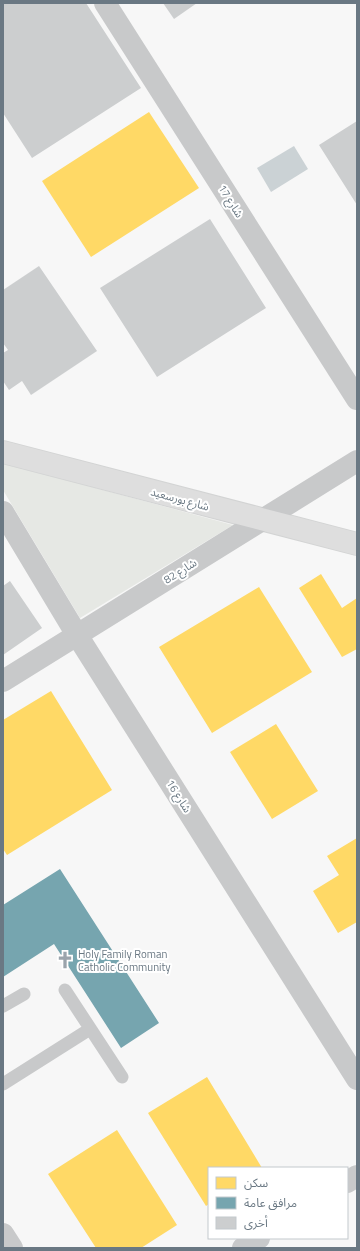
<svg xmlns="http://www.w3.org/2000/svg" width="360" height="1251" viewBox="0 0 360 1251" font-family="'Titillium Web','Noto Sans Arabic',sans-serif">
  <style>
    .green { fill: #e6e8e4 }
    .water { fill: #cbd2d5 }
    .homes { fill: #ffd966 }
    .public { fill: #76a5af }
    .building { fill: #cccecf }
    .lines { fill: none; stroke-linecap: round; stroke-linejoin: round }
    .secondary-casing { stroke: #d3d4d4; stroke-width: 24 }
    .lane { stroke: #c8c9ca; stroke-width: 13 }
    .street { stroke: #c8c9ca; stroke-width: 22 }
    .secondary { stroke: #dedede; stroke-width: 22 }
    .labels { text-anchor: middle; stroke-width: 4; stroke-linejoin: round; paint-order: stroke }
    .street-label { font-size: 11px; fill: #6a7883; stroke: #fff }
    .poi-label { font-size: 11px; fill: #6a7883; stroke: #fff; text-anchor: start }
  </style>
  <rect width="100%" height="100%" fill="#f7f7f7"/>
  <!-- green -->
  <path class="green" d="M3 463 233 525 80 618 3 490Z"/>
  <!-- water -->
  <path class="water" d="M294 146 308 169 271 192 257 168Z"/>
  <!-- homes -->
  <path class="homes" d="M149 112 199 188 91 257 42 181Z
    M321 574 342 608 357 598V649L342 657 299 588Z
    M259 587 312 672 212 733 159 647Z
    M51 691 112 790 7 855 3 849V720Z
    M276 724 318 791 272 819 230 752Z
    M357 838V922L338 933 313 891 339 875 327 856Z
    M207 1077 262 1168H209V1204L206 1206 148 1113Z
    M117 1130 177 1225 141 1248H96L48 1174Z"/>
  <!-- public -->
  <path class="public" d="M60 869 159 1023 121 1048 54 944 3 977V905Z"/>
  <!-- building -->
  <path class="building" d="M3 3H86L141 88 32 158 3 113Z
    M163 3H197L174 19Z
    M357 121V205L319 145Z
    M210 219 266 308 157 377 100 288Z
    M39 266 97 351 31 395 22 381 9 390 3 381V353L8 350 3 343V290Z
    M10 581 42 628 3 655V586Z"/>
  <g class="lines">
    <!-- secondary casing -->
    <g class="secondary-casing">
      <path id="secondary" d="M3 452 357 544"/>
    </g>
    <!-- lane -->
    <path class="lane" d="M65 990 122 1077
      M3 1006 24 994
      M3 1084 90 1029"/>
    <!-- street -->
    <path class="street" d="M105 3 357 399
      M3 512 77 635 357 1079
      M3 681 357 461
      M347 1182 357 1176
      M3 1234 12 1248
      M243 1248 259 1238"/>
    <!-- secondary -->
    <use href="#secondary" class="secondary"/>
  </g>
  <!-- icons -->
  <defs>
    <g id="church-bare" transform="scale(1.38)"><path d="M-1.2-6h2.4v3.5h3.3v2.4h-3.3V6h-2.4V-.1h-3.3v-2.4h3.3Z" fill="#9ba4ac" stroke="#fff" stroke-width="2.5" paint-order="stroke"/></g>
  </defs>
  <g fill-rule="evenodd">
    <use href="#church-bare" x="65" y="960"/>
  </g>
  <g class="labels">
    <!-- street labels -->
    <g class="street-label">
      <text transform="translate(231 201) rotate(58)" y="4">شارع 17</text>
      <text transform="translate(180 499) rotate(15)" y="4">شارع بورسعيد</text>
      <text transform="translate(180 571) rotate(-32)" y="4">شارع 82</text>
      <text transform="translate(179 796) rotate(58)" y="4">شارع 16</text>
    </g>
    <!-- poi labels -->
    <g class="poi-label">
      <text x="78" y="958">Holy Family Roman<tspan x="78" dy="13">Catholic Community</tspan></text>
    </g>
  </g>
  <!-- border -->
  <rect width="360" height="1251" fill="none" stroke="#6a7883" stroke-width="8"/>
  <!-- legend -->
  <rect x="208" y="1167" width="140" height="72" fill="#ffffff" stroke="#c3c9cd"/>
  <rect x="216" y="1177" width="20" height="12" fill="#ffd966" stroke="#c3c9cd"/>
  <text x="244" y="1187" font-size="12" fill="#6a7883">سكن</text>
  <rect x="216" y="1197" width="20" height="12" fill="#76a5af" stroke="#c3c9cd"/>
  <text x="244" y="1207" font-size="12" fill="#6a7883">مرافق عامة</text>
  <rect x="216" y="1217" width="20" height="12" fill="#cccecf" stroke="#c3c9cd"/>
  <text x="244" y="1227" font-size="12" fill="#6a7883">أخرى</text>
</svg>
